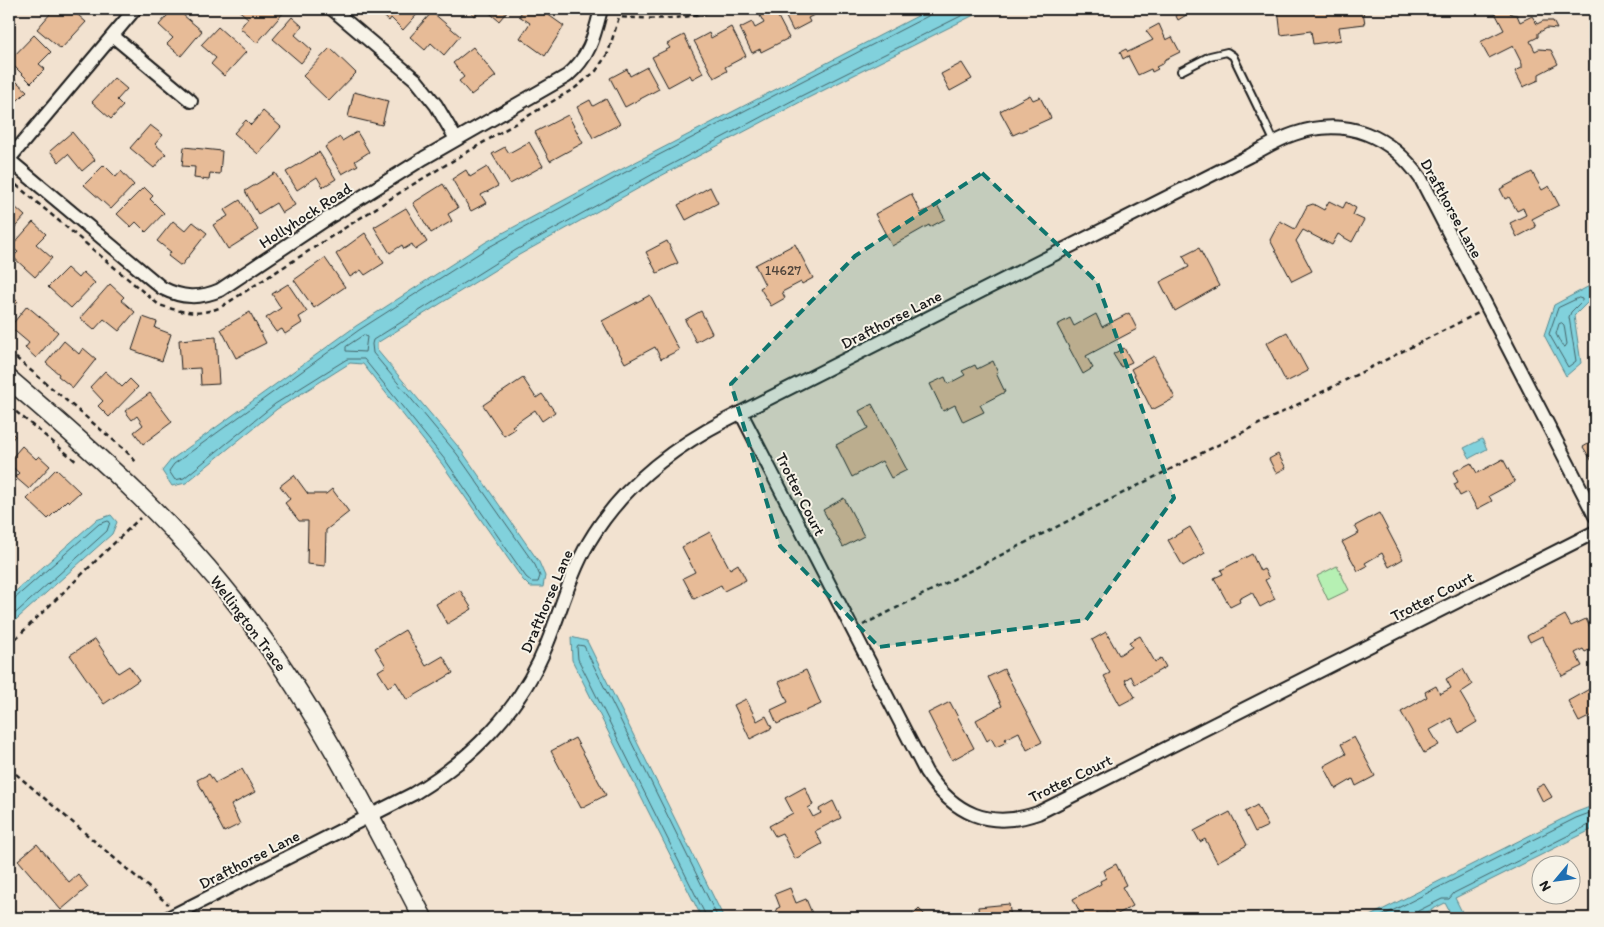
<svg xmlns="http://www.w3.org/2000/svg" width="1604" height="927" viewBox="0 0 1604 927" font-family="Itim,sans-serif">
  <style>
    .green { fill: #b6f0b3; stroke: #698668 }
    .water { fill: #81d1dc; stroke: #59898f }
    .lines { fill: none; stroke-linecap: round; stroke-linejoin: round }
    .shore { stroke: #446469; stroke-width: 1 }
    .building { fill: #e7bb97; stroke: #1c1c1c }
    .lane-casing { stroke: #1c1c1c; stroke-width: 10 }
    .street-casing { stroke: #1c1c1c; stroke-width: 16 }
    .secondary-casing { stroke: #1c1c1c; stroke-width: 21 }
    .path { stroke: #1c1c1c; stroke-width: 2.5; stroke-dasharray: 5 4; stroke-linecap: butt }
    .lane { stroke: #f7f3e8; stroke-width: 6 }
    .street { stroke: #f7f3e8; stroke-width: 12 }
    .secondary { stroke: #f7f3e8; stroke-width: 18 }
    .marked { fill: #0f766e; fill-opacity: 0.2; stroke: #0f766e; stroke-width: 4; stroke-dasharray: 10 6; stroke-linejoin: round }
    .labels { text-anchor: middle; stroke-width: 4; stroke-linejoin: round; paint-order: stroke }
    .number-label { font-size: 14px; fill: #4f443b }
    .street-label { font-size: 16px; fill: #1c1c1c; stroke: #f7f3e8 }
  </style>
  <rect width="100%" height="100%" fill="#f2e2d0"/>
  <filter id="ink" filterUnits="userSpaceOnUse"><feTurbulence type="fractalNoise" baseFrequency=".02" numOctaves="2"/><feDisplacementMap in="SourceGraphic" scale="10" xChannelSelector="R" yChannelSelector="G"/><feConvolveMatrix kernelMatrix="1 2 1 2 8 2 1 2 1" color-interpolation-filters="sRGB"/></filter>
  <g filter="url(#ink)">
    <!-- green -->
    <path class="green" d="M1337 566 1349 590 1328 600 1317 576Z"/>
    <!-- water -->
    <path class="water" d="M931 9H986L804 100 657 178 519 255 377 343V350L461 450 539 562 545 576 543 587H530L523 580 442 464 363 364 350 363 277 409 186 483 172 486 162 471 171 460 356 326 486 242 622 169Z
      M1595 283V295L1574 316 1581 363 1566 376 1544 335 1554 305Z
      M1482 439 1487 449 1470 458 1464 448Z
      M111 515 117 522 112 534 9 626V597L96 520Z
      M571 637 587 641 724 918H702L572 660Z
      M1595 805V828L1455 898 1465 918H1453L1445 903 1415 918H1366L1574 813Z"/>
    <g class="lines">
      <!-- shore -->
      <path class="shore" d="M932 9 931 13 928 16 624 173 489 247 359 330 174 464 169 471 175 480 184 478 275 404 347 359H364L446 461 526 577 532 582H538L540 576 535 565 457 454 373 353 372 344 373 340 516 250 655 173 801 96 975 9
        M1579 298 1582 299V301L1571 312 1569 317 1576 361 1568 367 1549 334 1558 308Z
        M1562 323 1564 325 1567 344 1565 347 1562 346 1556 334 1559 324Z
        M364 335 367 337 365 352 346 351V347Z
        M9 600 14 599 99 524 108 521 110 522 107 531 9 619
        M706 918 705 914 578 659 577 647 578 645 584 646 718 918
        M1378 918 1576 818 1595 811
        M1414 918 1415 914 1418 911 1442 899H1449L1454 893 1591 824H1595"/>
    </g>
    <!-- building -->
    <path class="building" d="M46 9H71L86 22 61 49 37 29 50 14Z
      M83 9H96L90 15Z
      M173 9H176L202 31 181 56 167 44 173 38 159 25Z
      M237 9H282L285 11 257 43 240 28 248 18Z
      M376 9H419L421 10 403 30 391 18 389 21Z
      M467 9H482L475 16Z
      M485 9H509L499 21Z
      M524 9H540L564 26 545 56 520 38 530 23 519 16Z
      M769 9H774L789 38 761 52 760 49 752 53 740 28 752 22 755 28 764 23 759 14Z
      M782 9H826L808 18 810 22 793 31Z
      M1176 9H1186L1188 14 1178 20 1173 10Z
      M1278 9H1335L1336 14 1363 11 1365 24 1339 27 1341 40 1313 44 1311 31 1281 35Z
      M1473 9H1486L1476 14Z
      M1493 9H1508L1511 14 1517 15 1520 22 1532 16 1537 24 1543 21H1553L1557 29 1547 28 1538 33V37L1530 41 1535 51 1539 49 1551 50 1558 64 1539 74V80L1523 87 1515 71 1522 68V64L1513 46 1489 58 1480 42 1504 30Z
      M432 12 460 36 444 55 431 43 425 50 410 37Z
      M292 17 302 26 295 35 312 50 301 63 273 39Z
      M1159 24 1166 40 1172 37 1180 52 1164 60V63L1156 67 1158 69 1152 72 1151 69 1138 75 1128 56 1123 59 1120 52 1126 49 1128 52 1153 40 1146 31Z
      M218 27 246 52 224 76 211 64 216 58 201 45Z
      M731 27 746 56 725 67 727 71 714 78 694 41 709 33 711 38Z
      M34 35 51 52 39 64 45 69 31 83 9 61Z
      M684 35 703 73 692 79 690 75 668 87 652 57 670 48 667 44Z
      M473 47 496 76 471 95 459 81 464 77 453 63Z
      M330 48 356 73 329 101 303 76Z
      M962 63 972 79 950 91 941 74Z
      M647 67 659 89 625 107 610 78 627 69 630 76Z
      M9 75 27 91 9 109Z
      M114 78 127 89 117 100 123 106 111 119 92 102Z
      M354 92 388 101 382 125 348 117Z
      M1030 95 1033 100 1040 97 1051 118 1013 135 1000 111Z
      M606 99 620 124 593 138 577 107 590 100 593 106Z
      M263 111 281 127 258 154 234 133 246 120 251 125Z
      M568 115 583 143 550 161 535 132Z
      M150 125 163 135 155 144 166 154 154 168 130 148Z
      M72 132 95 160 82 171 68 154 59 162 50 151Z
      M357 132 369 152 355 161 358 165 342 174 325 147 340 137 342 141Z
      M529 142 543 166 510 184 492 154 505 147 509 153Z
      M184 147 222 151 220 174 210 173 209 180 194 178 195 167 182 166Z
      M319 152 336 179 323 187 317 177 297 190 286 172Z
      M104 165 116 177 121 171 134 185 111 209 84 185Z
      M487 167 498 186 481 195 486 203 471 211 452 179 466 170 470 177Z
      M1532 172 1542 190 1549 186 1559 205 1532 219 1536 227 1517 237 1510 223 1526 215 1523 208 1517 211 1509 197 1505 199 1500 189Z
      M275 173 295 205 282 213 276 203 258 214 245 191Z
      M443 184 458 208 448 214 452 221 431 233 413 203Z
      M144 187 153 196 150 199 164 213 146 232 136 222 131 227 117 214Z
      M710 187 718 203 686 220 678 205Z
      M911 194 921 213 937 205 945 219 930 227 929 225 892 246 875 214Z
      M240 200 258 230 228 249 213 225 228 216 224 210Z
      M1329 201 1343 208 1346 202 1356 208 1353 215 1364 220 1352 242 1338 234 1332 245 1303 230 1296 241 1312 271 1292 281 1270 240 1280 221 1295 229 1307 206 1313 204 1324 210Z
      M14 206 25 216 9 234V212Z
      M406 208 427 242 415 250 412 244 404 249 402 245 390 253 374 227Z
      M173 221 185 231 193 222 207 233 181 266 168 256 171 252 157 241Z
      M33 222 46 234 36 244 52 258 35 277 13 257 18 252 11 247Z
      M365 233 384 263 365 275 361 270 350 277 336 254Z
      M667 241 678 263 657 273 646 252Z
      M795 244 813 278 802 284 801 282 782 292 785 298 771 306 760 288 765 285 755 265Z
      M1199 248 1219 286 1175 311 1160 282 1189 267 1183 256Z
      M325 258 345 287 314 308 294 280Z
      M67 268 78 278 83 272 95 283 71 308 48 287Z
      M110 284 124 297 121 300 135 312 119 331 104 319 94 330 80 318Z
      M288 284 307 312 299 317 302 323 285 334 282 329 276 332 266 318 281 308 272 294Z
      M9 293 18 302 9 312Z
      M650 295 679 350 661 359 655 347 625 363 602 321Z
      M27 306 58 332 36 358 25 348 29 343 10 327Z
      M701 311 712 333 696 342 685 320Z
      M250 312 266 343 236 358 221 329Z
      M1129 313 1137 329 1086 356 1093 368 1083 374 1057 325 1070 318 1074 326 1096 314 1102 327Z
      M143 317 157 322 155 328 171 334 162 361 132 350Z
      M1287 332 1308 371 1286 382 1266 343Z
      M216 337 219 384 201 385 200 368 181 369 179 340Z
      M64 341 79 354 83 348 96 359 73 388 58 376 59 374 46 363Z
      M1124 348 1132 362 1121 367 1113 354Z
      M1154 356 1175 398 1152 410 1131 369Z
      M993 361 998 372 996 373 1005 392 980 405 984 412 963 422 955 405 943 411 930 384 945 377 948 384 965 375 962 371 975 365 977 369Z
      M105 371 122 387 130 379 138 387 109 417 98 406 103 401 90 387Z
      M523 378 536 398 542 394 555 412 542 421 535 410 512 426 515 429 504 436 483 405Z
      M150 393 172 422 143 444 134 432 143 425 137 416 132 420 125 411Z
      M872 404 907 470 891 478 882 461 852 477 836 445 868 428 859 411Z
      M9 430 15 436 9 443Z
      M1595 440V459L1592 461 1583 447Z
      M22 446 36 459 39 456 50 466 29 489 15 477 19 473 9 464V461Z
      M1278 454 1286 468 1276 473 1269 459Z
      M1503 459 1515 482 1489 496 1492 501 1477 509 1468 492 1460 496 1454 484 1458 482 1453 472 1471 463 1477 473Z
      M56 469 80 492 69 502 67 500 48 519 27 499Z
      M294 475 308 494H326L332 489 349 512 326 530 325 566 307 564 308 521H299L285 503 290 499 280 486Z
      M844 498 864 536 843 547 823 510Z
      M1379 513 1403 559 1389 567 1382 553 1365 563 1367 566 1358 571 1342 542 1359 533 1355 526Z
      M1190 527 1205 553 1183 566 1168 540Z
      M710 532 730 569 738 564 746 580 724 591 721 585 694 599 683 578 695 572 682 547Z
      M1252 554 1260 571 1264 569 1269 578 1265 580 1275 599 1260 607 1252 592 1239 599 1240 602 1230 607 1214 578 1223 574 1221 570Z
      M460 590 472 609 447 624 436 604Z
      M1565 615 1571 626 1586 619 1590 627 1595 624V647L1585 652 1583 649 1575 653 1582 666 1562 676 1542 636 1530 642 1527 636Z
      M405 630 426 666 443 656 453 673 407 700 396 682 388 687 378 671 386 666 375 648Z
      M1106 632 1119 655 1132 647 1129 642 1140 636 1155 662 1161 658 1166 667 1135 684 1131 676 1125 680 1135 697 1120 705 1104 676 1110 673 1092 640Z
      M95 639 118 673 129 666 139 680 104 704 70 655Z
      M1004 669 1042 742 1027 750 1019 732 1005 739 1007 742 996 747 991 738 987 741 976 720 1002 706 988 677Z
      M1463 669 1472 685 1460 693 1477 722 1459 733 1451 718 1430 730 1439 745 1424 753 1401 712 1427 697 1425 692 1436 686 1440 694 1451 688 1446 679Z
      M806 670 821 704 777 724 771 710 788 702 779 682Z
      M1593 687 1595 691V714L1579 722 1568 701Z
      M746 699 757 721 766 716 772 728 750 739 734 705Z
      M950 702 974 748 952 760 928 713Z
      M1354 737 1375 776 1356 786 1353 779 1336 789 1324 766 1346 754 1341 744Z
      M575 738 606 795 581 808 551 751Z
      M242 769 255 792 231 805 240 824 224 832 197 780 209 774 215 783Z
      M1544 784 1552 797 1543 802 1536 788Z
      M805 787 813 805 808 808 813 817 821 813 819 809 833 801 841 818 815 831 822 844 795 859 782 833 775 836 769 826 793 813 785 798Z
      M1257 805 1268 826 1255 832 1245 812Z
      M1230 812 1247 845 1217 862 1205 839 1200 842 1194 831Z
      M37 844 69 882 78 874 88 887 61 910 18 860Z
      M1116 864 1126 885 1122 887 1133 906 1110 918 1107 913 1097 918H1083L1073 899 1101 884 1100 881 1106 878 1103 871Z
      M790 888 796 903 806 899 814 918H780L776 909 780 907 775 894Z
      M1009 904 1011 918H979L978 907Z
      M919 909 928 918H910Z
      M331 913 334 918H321Z"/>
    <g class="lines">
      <!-- lane casing -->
      <g class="lane-casing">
        <path id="lane" d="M1181 71 1210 56 1227 52 1233 56 1275 143"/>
      </g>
      <!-- street casing -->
      <g class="street-casing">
        <path id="street" d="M332 9 416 80 436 105 456 139
          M113 36 191 101
          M9 159 135 9
          M9 160 162 288C182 298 199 299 220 290L328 218 424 158 567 76C590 56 594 37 601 9
          M741 413 926 772C954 814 989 830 1038 813L1595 532
          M168 918 413 794C472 759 521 709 547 644 561 610 570 574 589 542 621 488 670 449 726 420L1249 156C1264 148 1279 139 1294 134 1347 116 1391 136 1421 179L1595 516"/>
      </g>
      <!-- secondary casing -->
      <g class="secondary-casing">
        <path id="secondary" d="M9 379C99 456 185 531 255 628 322 719 371 818 423 918"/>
      </g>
      <!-- path -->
      <path class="path" d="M9 179 159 305C182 312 198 317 221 307L412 185 575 88 596 71 608 53 619 17C657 19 680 21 718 9
        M9 352 125 450 137 463
        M9 406 77 462
        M863 625 1478 313
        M9 645 140 518
        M9 768 168 904"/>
      <!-- lane -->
      <use href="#lane" class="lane"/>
      <!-- street -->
      <use href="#street" class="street"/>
      <!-- secondary -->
      <use href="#secondary" class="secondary"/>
    </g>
  </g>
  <!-- marked area -->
  <path class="marked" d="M982 173 1097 282 1174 498 1086 620 879 647 780 546 731 384 855 256Z"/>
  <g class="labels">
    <!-- number labels -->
    <g class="number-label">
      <text x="783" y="275">14627</text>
    </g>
    <!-- street labels -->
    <g class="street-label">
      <text transform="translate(1452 208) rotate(61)" y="6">Drafthorse Lane</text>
      <text transform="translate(305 215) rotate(-33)" y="6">Hollyhock Road</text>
      <text transform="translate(891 319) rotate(-27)" y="6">Drafthorse Lane</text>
      <text transform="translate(801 494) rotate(63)" y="6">Trotter Court</text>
      <text transform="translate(1432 596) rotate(-27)" y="6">Trotter Court</text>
      <text transform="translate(546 601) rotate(-67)" y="6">Drafthorse Lane</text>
      <text transform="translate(249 623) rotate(53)" y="6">Wellington Trace</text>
      <text transform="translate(1070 778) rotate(-26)" y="6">Trotter Court</text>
      <text transform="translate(249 859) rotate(-27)" y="6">Drafthorse Lane</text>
    </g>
  </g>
  <!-- margin -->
  <rect width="1604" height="927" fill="none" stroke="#f7f3e8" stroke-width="30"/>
  <rect x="15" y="15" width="1574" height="897" fill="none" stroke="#1c1c1c" stroke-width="2" filter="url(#ink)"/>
  <!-- north arrow -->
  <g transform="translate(1556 880) rotate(241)"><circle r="24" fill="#f7f3e8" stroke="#9f9d96"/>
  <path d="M0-4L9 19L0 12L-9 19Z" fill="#1f6fb2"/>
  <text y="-8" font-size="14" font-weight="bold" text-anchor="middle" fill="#1c1c1c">N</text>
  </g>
</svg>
